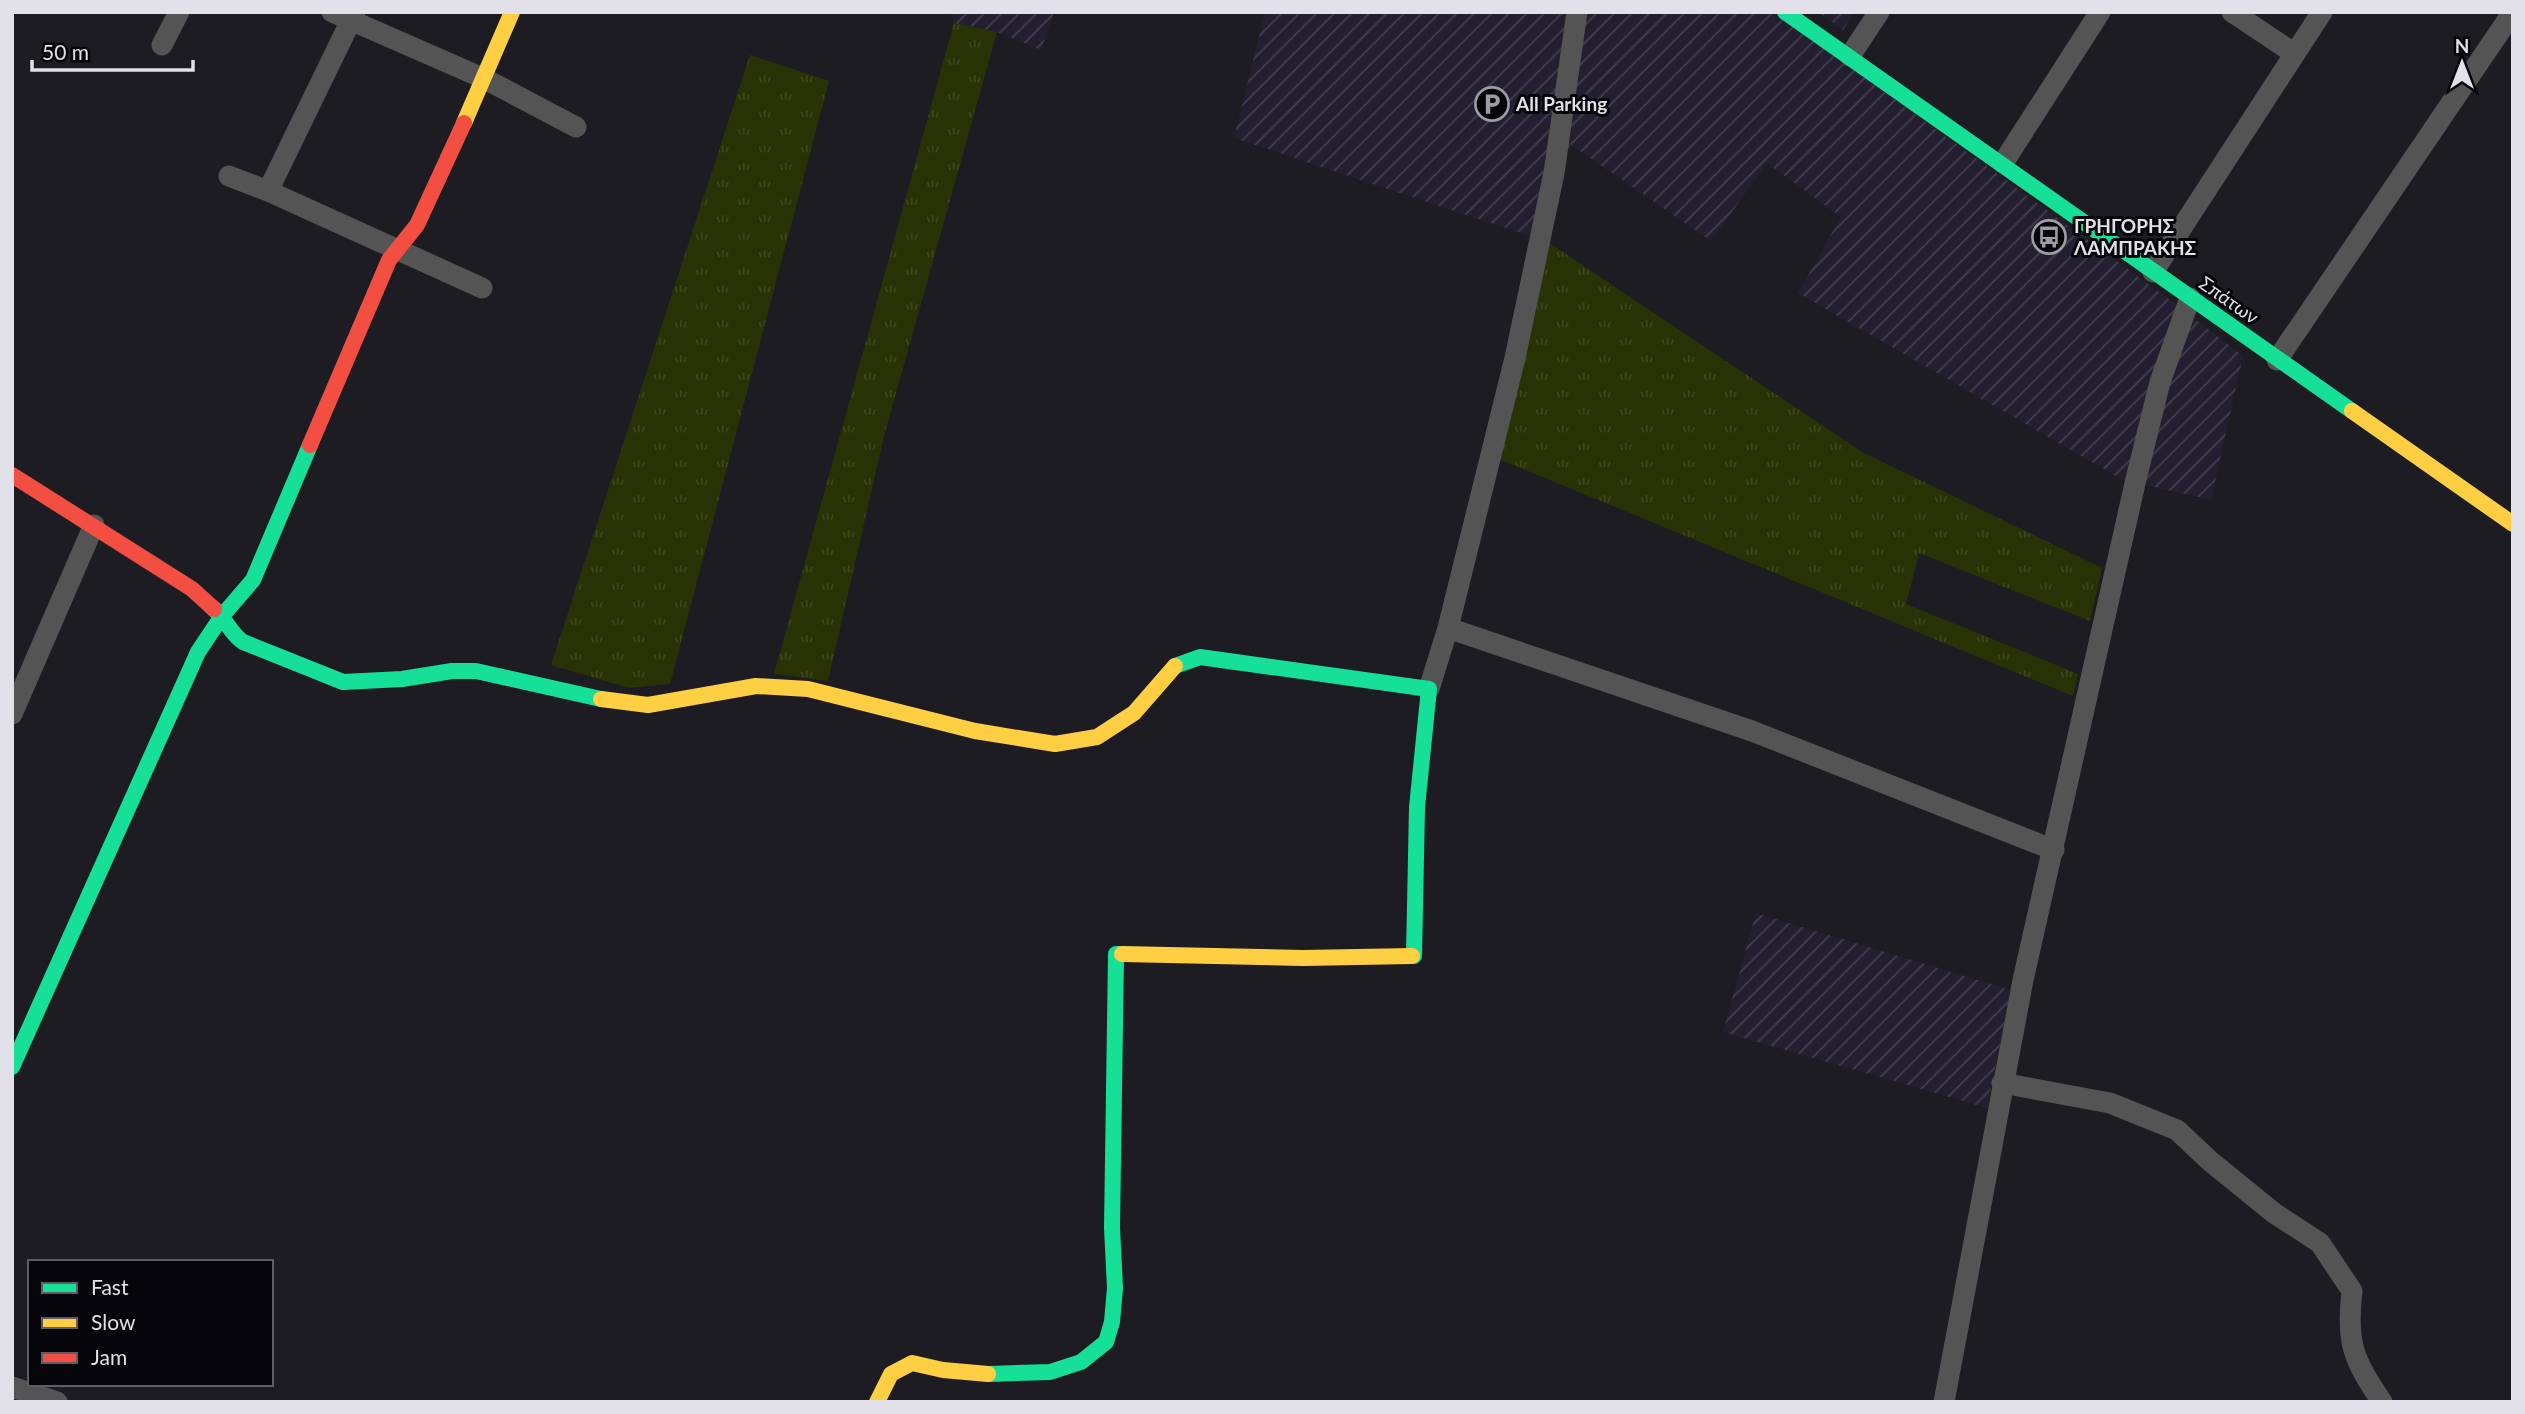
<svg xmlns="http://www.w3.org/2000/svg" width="2525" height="1414" viewBox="0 0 2525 1414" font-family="Lato,sans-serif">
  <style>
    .industrial { fill: url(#industrial-furrows) }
    .grass { fill: url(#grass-tufts) }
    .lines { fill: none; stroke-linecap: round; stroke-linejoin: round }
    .street { stroke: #535453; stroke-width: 21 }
    .fast { stroke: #16e098; stroke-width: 16 }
    .slow { stroke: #ffcf43; stroke-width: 16 }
    .jam { stroke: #f24e42; stroke-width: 16 }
    .labels { text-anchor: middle; stroke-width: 6; stroke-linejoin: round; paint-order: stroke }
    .poi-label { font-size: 19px; font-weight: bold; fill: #e2e0e8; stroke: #06050a; text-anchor: start }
    .street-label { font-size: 19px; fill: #e2e0e8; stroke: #06050a }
  </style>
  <defs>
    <pattern id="industrial-furrows" width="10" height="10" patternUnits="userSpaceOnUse" patternTransform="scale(1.75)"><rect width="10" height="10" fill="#241f30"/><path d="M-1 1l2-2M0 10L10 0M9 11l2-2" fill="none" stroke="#443f4e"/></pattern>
    <pattern id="grass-tufts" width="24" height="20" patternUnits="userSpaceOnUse" patternTransform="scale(1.75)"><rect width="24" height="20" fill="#293205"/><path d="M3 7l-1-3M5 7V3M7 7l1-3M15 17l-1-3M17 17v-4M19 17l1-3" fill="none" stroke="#3e461d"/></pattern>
  </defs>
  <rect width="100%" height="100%" fill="#1d1c22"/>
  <!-- industrial -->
  <path class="industrial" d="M950 12H1054L1041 50 997 32 954 23Z
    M1265 12H1775L2173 302 2243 356 2211 500 2121 479 1798 293 1841 217 1767 163 1711 241 1570 144 1548 242 1234 138Z
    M1818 12H1856L1843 30Z
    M1756 913 2011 990 1987 1108 1723 1032Z"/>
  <!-- grass -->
  <path class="grass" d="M954 23 997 32 884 436 828 681 774 674Z
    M750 55 829 81 670 684 629 688 551 665Z
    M1548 242 1864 453 2102 568 2090 621 1919 553 1906 604 2078 674 2073 696 1499 459Z"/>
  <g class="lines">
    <!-- street -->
    <path class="street" d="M332 12 485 79 576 127
      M2232 12 2295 54
      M162 45 179 12
      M1850 56 1879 12
      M2003 163 2100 12
      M229 176 268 191 482 288
      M268 191 355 12
      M2153 272 2322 12
      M2277 360 2513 12
      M1448 628 1752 731 2054 850
      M1429 689 1448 628 1515 358 1554 173 1577 12
      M12 714 94 525
      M2002 1083 2110 1103 2177 1130 2210 1161 2274 1213 2320 1243 2352 1291C2346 1343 2353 1359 2382 1402
      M12 1387 57 1402
      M1944 1402 2023 980 2136 479 2160 382 2190 298"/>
    <!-- fast -->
    <path class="fast" d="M1785 12C1975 144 2162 279 2352 411
      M214 609C226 619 230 633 243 642L343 682 402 679 452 671H476L601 699
      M1175 666 1200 657 1429 689 1417 807 1414 956H1412
      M12 1067 198 652 222 616 253 580 310 445
      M988 1374 1050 1372 1081 1362 1106 1342 1112 1322 1115 1288 1112 1228 1116 954H1122"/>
    <!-- slow -->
    <path class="slow" d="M464 123 512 12
      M2352 411 2513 524
      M601 699 648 705 756 686 808 689 975 731 1055 744 1097 737 1134 713 1175 666
      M1122 954 1303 958 1412 956
      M877 1402 891 1374 912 1363 943 1370 988 1374"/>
    <!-- jam -->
    <path class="jam" d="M310 445 389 260 417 225 464 123
      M12 475 192 589 214 609"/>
  </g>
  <!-- icons -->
  <defs>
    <g id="parking-ring" transform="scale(1.75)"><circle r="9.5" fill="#06050a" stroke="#9d9ba3" stroke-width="1.5"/><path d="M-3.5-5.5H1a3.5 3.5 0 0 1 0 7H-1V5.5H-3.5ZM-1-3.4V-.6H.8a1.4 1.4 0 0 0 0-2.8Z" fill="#9d9ba3"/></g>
    <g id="bus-ring" transform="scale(1.75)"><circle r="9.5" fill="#06050a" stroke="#9d9ba3" stroke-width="1.5"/><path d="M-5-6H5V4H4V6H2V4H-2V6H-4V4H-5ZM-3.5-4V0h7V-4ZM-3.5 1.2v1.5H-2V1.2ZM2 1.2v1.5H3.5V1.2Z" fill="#9d9ba3"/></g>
  </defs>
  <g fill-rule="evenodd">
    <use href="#parking-ring" x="1492" y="104"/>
    <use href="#bus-ring" x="2049" y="237"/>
  </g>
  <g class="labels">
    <!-- poi labels -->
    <g class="poi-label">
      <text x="1516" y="111">All Parking</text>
      <text x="2074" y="233">ΓΡΗΓΟΡΗΣ<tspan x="2074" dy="22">ΛΑΜΠΡΑΚΗΣ</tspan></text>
    </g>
    <!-- street labels -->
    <g class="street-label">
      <text transform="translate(2229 300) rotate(35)" y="7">Σπάτων</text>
    </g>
  </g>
  <!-- border -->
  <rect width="2525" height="1414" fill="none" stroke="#e2e0e8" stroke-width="28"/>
  <!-- legend -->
  <rect x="28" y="1260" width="245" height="126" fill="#06050a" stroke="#5e5d63" stroke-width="2"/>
  <rect x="42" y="1283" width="35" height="10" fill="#16e098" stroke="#5e5d63" stroke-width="2"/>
  <text x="91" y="1295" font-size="21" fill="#e2e0e8">Fast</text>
  <rect x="42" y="1318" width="35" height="10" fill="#ffcf43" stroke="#5e5d63" stroke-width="2"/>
  <text x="91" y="1330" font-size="21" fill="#e2e0e8">Slow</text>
  <rect x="42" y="1353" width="35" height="10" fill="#f24e42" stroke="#5e5d63" stroke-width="2"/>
  <text x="91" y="1365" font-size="21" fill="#e2e0e8">Jam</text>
  <!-- north arrow -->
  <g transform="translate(2462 63)" stroke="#06050a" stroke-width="5" paint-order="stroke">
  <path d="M0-5L12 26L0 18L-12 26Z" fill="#e2e0e8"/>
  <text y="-10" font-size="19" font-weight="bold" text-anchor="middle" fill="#e2e0e8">N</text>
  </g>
  <!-- scale -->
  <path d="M32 60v10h161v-10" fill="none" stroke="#e2e0e8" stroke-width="3.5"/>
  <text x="42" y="60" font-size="21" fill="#e2e0e8" stroke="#06050a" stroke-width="5" paint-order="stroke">50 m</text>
</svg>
